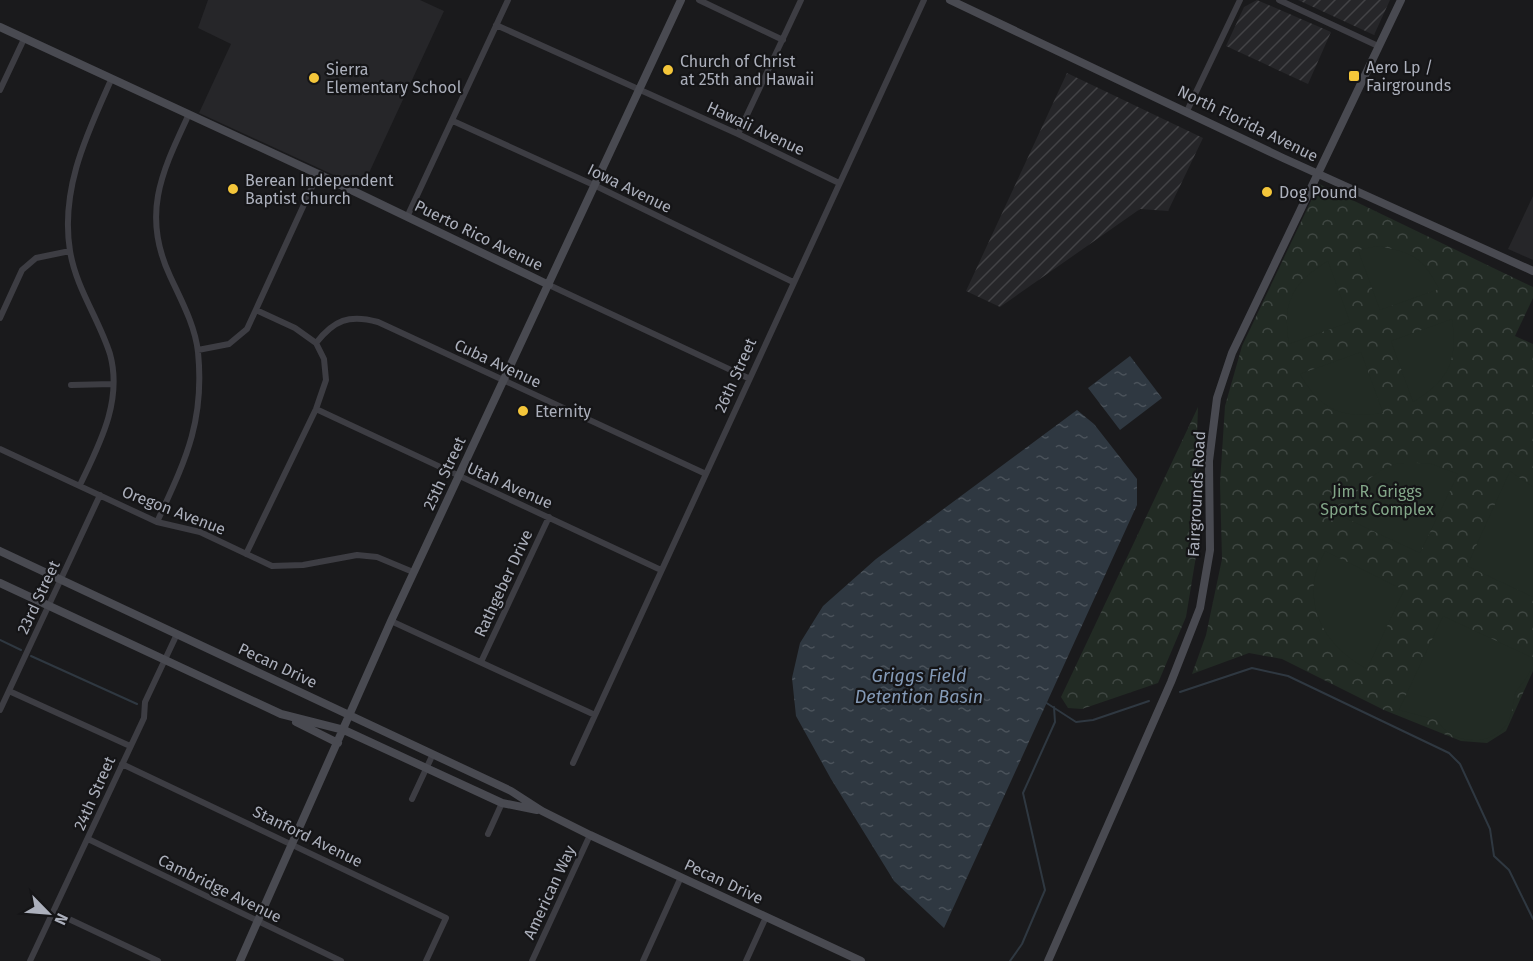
<svg xmlns="http://www.w3.org/2000/svg" width="1533" height="961" viewBox="0 0 1533 961" font-family="'Fira Sans',sans-serif">
  <style>
    .built { fill: #262629 }
    .industrial { fill: url(#industrial-furrows) }
    .park { fill: url(#park-crowns) }
    .pitch { fill: #222b24 }
    .water { fill: url(#water-ripples) }
    .lines { fill: none; stroke-linecap: round; stroke-linejoin: round }
    .stream { stroke: #2f3841; stroke-width: 2 }
    .street { stroke: #3d3d43; stroke-width: 6 }
    .secondary { stroke: #494a51; stroke-width: 8 }
    .poi-dot { fill: #f4c63a; stroke: #151517; stroke-width: 2 }
    .labels { text-anchor: middle; stroke-width: 4.5; stroke-linejoin: round; paint-order: stroke }
    .poi-label { font-size: 16px; fill: #acb0bc; stroke: #151517; text-anchor: start }
    .street-label { font-size: 16px; fill: #acb0bc; stroke: #151517 }
    .park-label { font-size: 16px; fill: #83a789; stroke: #151517 }
    .water-label { font-size: 18px; font-style: italic; fill: #849ab7; stroke: #151517 }
  </style>
  <defs>
    <pattern id="industrial-furrows" width="10" height="10" patternUnits="userSpaceOnUse" patternTransform="scale(1.5)"><rect width="10" height="10" fill="#262629"/><path d="M-1 1l2-2M0 10L10 0M9 11l2-2" fill="none" stroke="#434346"/></pattern>
    <pattern id="park-crowns" width="20" height="18" patternUnits="userSpaceOnUse" patternTransform="scale(1.5)"><rect width="20" height="18" fill="#222b24"/><path d="M2 6a3 3 0 1 1 6 0M12 15a3 3 0 1 1 6 0" fill="none" stroke="#3f4742"/></pattern>
    <pattern id="water-ripples" width="26" height="14" patternUnits="userSpaceOnUse" patternTransform="scale(1.5)"><rect width="26" height="14" fill="#2f3841"/><path d="M2 4q2-2 4 0t4 0M15 11q2-2 4 0t4 0" fill="none" stroke="#4a525a"/></pattern>
  </defs>
  <rect width="100%" height="100%" fill="#1a1a1c"/>
  <!-- built -->
  <path class="built" d="M208 0H420L444 11 362 188 199 113 231 44 198 28Z
    M1533 196V260L1508 249Z"/>
  <!-- industrial -->
  <path class="industrial" d="M1257 0 1331 32 1308 84 1226 46 1244 7Z
    M1298 0H1390L1374 35Z
    M1067 73 1203 138 1168 211 1140 209 1000 307 966 291Z"/>
  <!-- park -->
  <path class="park" d="M1319 184 1533 287V298L1515 336 1533 344V671L1506 731 1487 743 1461 741 1384 710 1282 659 1249 653 1192 674 1206 635 1222 559 1220 483 1225 406 1242 346Z
    M1198 407 1195 498 1198 544 1186 617 1158 683 1082 709 1068 708 1061 697Z"/>
  <!-- pitch -->
  <path class="pitch" d="M1378 246C1413 253 1422 256 1439 289L1380 310 1358 250Z
    M1328 261 1350 322 1289 344C1282 302 1292 283 1328 261Z
    M1452 319C1458 360 1449 381 1413 402L1391 341Z
    M1361 352 1383 413C1342 419 1320 410 1300 374Z
    M1429 463 1458 474 1420 553 1341 516C1352 495 1371 471 1396 464 1406 462 1419 464 1429 463Z
    M1510 471 1533 487V597L1467 566Z
    M1325 551 1404 590 1367 669C1334 651 1310 622 1314 582 1315 572 1321 560 1325 551Z
    M1443 616 1533 658C1533 672 1525 679 1517 690 1513 695 1514 713 1507 724 1489 748 1451 744 1437 720L1399 710Z"/>
  <!-- water -->
  <path class="water" d="M1130 356 1162 398 1120 430 1088 388Z
    M1077 410 1094 424 1137 479V505L944 928 894 881 831 779 796 716 792 678 800 643 823 606 876 559Z"/>
  <g class="lines">
    <!-- stream -->
    <path class="stream" d="M0 640 21 650
      M31 656 137 704
      M1180 692 1252 668 1288 676 1449 753 1460 764 1490 829 1494 856 1509 870 1533 919
      M1045 702 1076 722 1093 720 1149 701
      M1010 961 1022 944 1045 890 1023 793 1055 722 1054 707"/>
    <!-- street -->
    <path class="street" d="M699 0 783 40
      M1279 0 1378 46
      M496 25 738 134 839 183
      M0 90 24 39
      M1187 111 1240 0
      M453 121 596 186 793 282
      M738 134 801 0
      M407 217 508 0
      M549 285 748 378
      M0 318 22 270 36 258 70 251
      M316 343C334 320 349 314 378 322L706 474
      M198 350 229 344 247 329 318 174
      M71 385 113 384
      M316 409 661 570
      M0 449 157 522 200 532 272 566 303 565 357 555 377 557 413 572
      M80 485C99 445 123 401 110 354 99 319 76 288 70 251 60 189 87 134 111 80
      M157 522C185 461 205 422 198 352 195 325 181 300 170 276 141 214 162 172 188 116
      M246 554 316 409 326 380 324 359 316 343 295 328 256 310
      M391 621 595 715
      M481 662 549 517
      M9 691 130 746
      M0 710 100 495
      M573 763 924 0
      M122 764 446 918 426 961
      M412 799 433 754
      M488 834 502 803
      M88 839 341 961
      M54 912 158 961
      M30 961 144 718 145 702 177 634
      M532 961 590 835
      M643 961 681 877
      M746 961 766 917"/>
    <!-- secondary -->
    <path class="secondary" d="M950 0 1283 158 1533 271
      M0 27 318 174 549 285
      M0 551 511 791 542 811 590 835 861 961
      M0 583 281 714 344 730 502 803 537 810
      M296 722 338 743
      M240 961 391 621 681 0
      M1048 961 1171 682 1200 608 1210 550 1209 461 1217 398 1232 353 1401 0"/>
  </g>
  <!-- markers -->
  <g class="poi-dot">
    <circle cx="668" cy="70" r="6"/>
    <rect x="1348" y="70" width="12" height="12" rx="3"/>
    <circle cx="314" cy="78" r="6"/>
    <circle cx="233" cy="189" r="6"/>
    <circle cx="1267" cy="192" r="6"/>
    <circle cx="523" cy="411" r="6"/>
  </g>
  <g class="labels">
    <!-- poi labels -->
    <g class="poi-label">
      <text x="680" y="67">Church of Christ<tspan x="680" dy="18">at 25th and Hawaii</tspan></text>
      <text x="1366" y="73">Aero Lp /<tspan x="1366" dy="18">Fairgrounds</tspan></text>
      <text x="326" y="75">Sierra<tspan x="326" dy="18">Elementary School</tspan></text>
      <text x="245" y="186">Berean Independent<tspan x="245" dy="18">Baptist Church</tspan></text>
      <text x="1279" y="198">Dog Pound</text>
      <text x="535" y="417">Eternity</text>
    </g>
    <!-- street labels -->
    <g class="street-label">
      <text transform="translate(1248 123) rotate(26)" y="6">North Florida Avenue</text>
      <text transform="translate(756 128) rotate(25)" y="6">Hawaii Avenue</text>
      <text transform="translate(630 188) rotate(26)" y="6">Iowa Avenue</text>
      <text transform="translate(479 235) rotate(26)" y="6">Puerto Rico Avenue</text>
      <text transform="translate(498 363) rotate(25)" y="6">Cuba Avenue</text>
      <text transform="translate(735 375) rotate(-66)" y="6">26th Street</text>
      <text transform="translate(444 473) rotate(-65)" y="6">25th Street</text>
      <text transform="translate(510 485) rotate(24)" y="6">Utah Avenue</text>
      <text transform="translate(1196 494) rotate(-87)" y="6">Fairgrounds Road</text>
      <text transform="translate(174 510) rotate(21)" y="6">Oregon Avenue</text>
      <text transform="translate(503 583) rotate(-65)" y="6">Rathgeber Drive</text>
      <text transform="translate(38 597) rotate(-65)" y="6">23rd Street</text>
      <text transform="translate(278 665) rotate(25)" y="6">Pecan Drive</text>
      <text transform="translate(94 793) rotate(-66)" y="6">24th Street</text>
      <text transform="translate(308 836) rotate(26)" y="6">Stanford Avenue</text>
      <text transform="translate(724 881) rotate(25)" y="6">Pecan Drive</text>
      <text transform="translate(220 888) rotate(26)" y="6">Cambridge Avenue</text>
      <text transform="translate(549 892) rotate(-65)" y="6">American Way</text>
    </g>
    <!-- park labels -->
    <g class="park-label">
      <text x="1377" y="497">Jim R. Griggs<tspan x="1377" dy="18">Sports Complex</tspan></text>
    </g>
    <!-- water labels -->
    <g class="water-label">
      <text x="919" y="682">Griggs Field<tspan x="919" dy="21">Detention Basin</tspan></text>
    </g>
  </g>
  <!-- north arrow -->
  <g transform="translate(48 913) rotate(115)" stroke="#151517" stroke-width="4.5" paint-order="stroke">
  <path d="M0-4.5L10 22L0 15L-10 22Z" fill="#acb0bc"/>
  <text y="-9" font-size="16" font-weight="bold" text-anchor="middle" fill="#acb0bc">N</text>
  </g>
</svg>
